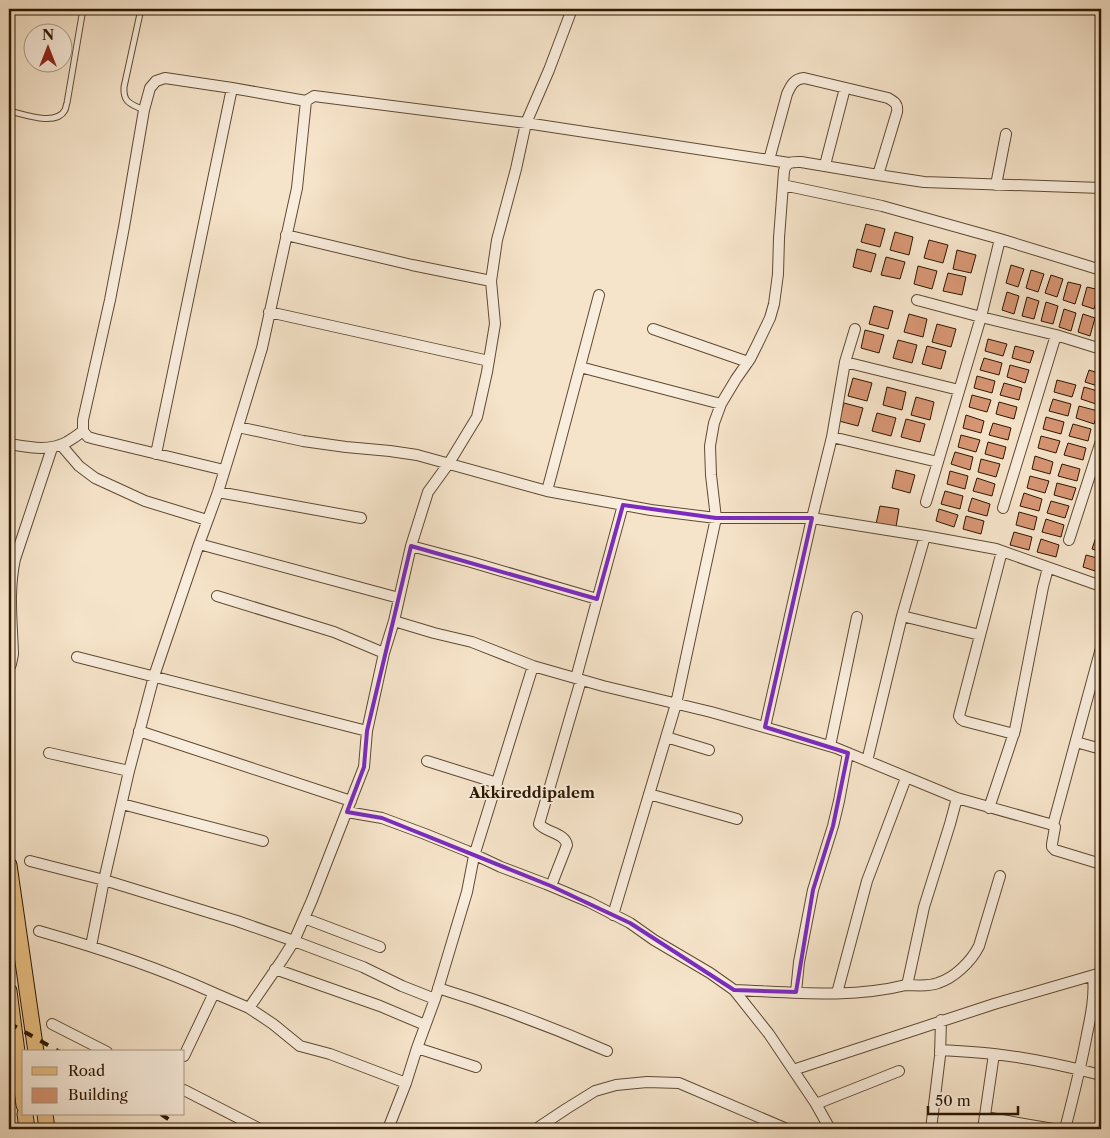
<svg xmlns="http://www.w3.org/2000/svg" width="1110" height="1138" viewBox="0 0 1110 1138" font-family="'Libre Caslon Text',serif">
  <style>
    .building { fill: #d89674; stroke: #2d1700 }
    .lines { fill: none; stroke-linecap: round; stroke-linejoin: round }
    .service-casing { stroke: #5f4a32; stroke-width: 7 }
    .minor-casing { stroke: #5f4a32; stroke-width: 12 }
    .primary-casing { stroke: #2d1700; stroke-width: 17 }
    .service { stroke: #f9eddd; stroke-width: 5 }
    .minor { stroke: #f9eddd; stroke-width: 10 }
    .primary { stroke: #ebc285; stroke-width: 15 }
    .rail { stroke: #2d1700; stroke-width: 4; stroke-dasharray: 9 9; stroke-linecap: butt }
    .marked { fill: none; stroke: #7b2cbf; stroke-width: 4; stroke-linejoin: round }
    .labels { text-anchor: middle; stroke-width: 4; stroke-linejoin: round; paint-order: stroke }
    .neighbourhood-label { font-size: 15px; font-weight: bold; fill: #2d1700; stroke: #f9eddd }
  </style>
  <rect width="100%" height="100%" fill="#f6e4ca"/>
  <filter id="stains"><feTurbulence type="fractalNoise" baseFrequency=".004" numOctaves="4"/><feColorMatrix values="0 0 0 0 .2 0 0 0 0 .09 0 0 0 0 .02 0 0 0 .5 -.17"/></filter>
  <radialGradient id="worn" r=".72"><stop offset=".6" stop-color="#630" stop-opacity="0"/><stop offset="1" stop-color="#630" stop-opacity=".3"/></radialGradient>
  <!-- building -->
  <path class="building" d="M866 224 885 229 880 247 861 242Z
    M895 232 913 237 909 255 890 250Z
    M929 240 948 245 943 263 924 258Z
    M857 249 876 254 871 272 853 267Z
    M957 250 976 255 971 273 953 269Z
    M886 257 905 262 900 279 881 275Z
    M1011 265 1024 269 1018 287 1006 283Z
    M918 266 937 271 932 289 914 284Z
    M1031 270 1044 274 1038 292 1026 288Z
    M948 273 966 277 962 295 943 291Z
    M1051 275 1063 279 1057 297 1045 293Z
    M1068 282 1081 285 1075 304 1063 300Z
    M1087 287 1100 290 1094 309 1082 305Z
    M1007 292 1019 296 1014 314 1002 310Z
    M1027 297 1039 301 1034 319 1022 316Z
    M1046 302 1058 306 1053 324 1041 321Z
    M874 306 893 311 888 329 869 324Z
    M1064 309 1076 313 1071 331 1059 327Z
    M909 314 927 319 923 337 904 332Z
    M1083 314 1095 318 1090 336 1078 332Z
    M937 324 956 329 951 347 932 342Z
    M865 330 884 335 879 353 861 348Z
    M988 339 1007 344 1003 356 985 351Z
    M898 340 917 345 912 363 893 358Z
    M927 346 946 351 941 369 922 364Z
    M1015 346 1034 351 1030 363 1012 358Z
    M984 358 1002 363 999 375 980 370Z
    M1010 365 1029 370 1025 383 1007 377Z
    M1089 370 1101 374V387L1085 382Z
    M977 376 995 381 992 393 974 388Z
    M853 378 872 383 867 401 848 396Z
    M1057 380 1076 385 1072 397 1054 392Z
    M1004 383 1022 388 1019 400 1000 395Z
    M887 387 906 392 902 410 883 405Z
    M1084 387 1101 392 1099 405 1081 399Z
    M972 395 991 400 987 412 969 407Z
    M916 397 934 402 930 420 911 415Z
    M1053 399 1071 404 1068 416 1049 411Z
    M999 402 1017 407 1014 419 996 414Z
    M844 403 863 408 858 426 839 421Z
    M1079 406 1098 411 1094 424 1076 418Z
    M877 413 896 418 891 436 872 431Z
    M966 415 984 421 981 433 963 428Z
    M1046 417 1064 422 1061 434 1043 429Z
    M906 419 925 424 920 442 901 437Z
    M993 423 1011 428 1008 440 989 435Z
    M1073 424 1091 429 1088 441 1069 436Z
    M961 435 980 440 976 452 958 447Z
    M1041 436 1060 441 1056 453 1038 448Z
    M988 442 1006 447 1003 459 985 454Z
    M1068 443 1086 448 1083 460 1064 455Z
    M955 452 973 457 970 470 951 464Z
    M1035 456 1053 462 1050 474 1032 469Z
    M981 459 1000 464 996 477 978 472Z
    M1062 464 1080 469 1077 481 1058 476Z
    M896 470 915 475 910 493 892 488Z
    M950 471 968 476 965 489 947 484Z
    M1030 476 1049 481 1045 493 1027 488Z
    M977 478 995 484 992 496 973 491Z
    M1057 483 1076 488 1072 500 1054 495Z
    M945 491 963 496 960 509 941 504Z
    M1024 493 1042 499 1039 511 1020 506Z
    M972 498 990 504 987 516 968 511Z
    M1051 501 1069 506 1065 518 1047 513Z
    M880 506 899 509 896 527 876 524Z
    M939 509 958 515 954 527 936 521Z
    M1019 512 1037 517 1034 530 1016 525Z
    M966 516 984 521 981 534 963 529Z
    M1046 519 1064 525 1061 537 1042 532Z
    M1014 532 1032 537 1029 550 1010 545Z
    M1096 537 1101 539V552L1092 549Z
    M1041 539 1059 545 1056 557 1037 552Z
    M1086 555 1101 559V573L1083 567Z"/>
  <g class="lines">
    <!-- service casing -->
    <g class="service-casing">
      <path id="service" d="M141 9 124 87C123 103 131 104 144 110
        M9 18 11 9
        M9 111C23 114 56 127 65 110 66 108 66 105 67 103L83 9"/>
    </g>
    <!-- minor casing -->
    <g class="minor-casing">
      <path id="minor" d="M232 88 306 101
        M769 160 787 94C791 85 794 79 804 78L888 98C895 102 898 104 897 112L878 175
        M825 165 845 88
        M783 185 882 206 1000 239 981 317 917 300
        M996 185 1006 134
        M286 235 412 265 491 281
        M1000 239 1101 270
        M269 312 489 361
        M653 329 748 362
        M855 329 845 362 832 437 812 518 925 536 996 549 1101 586
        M845 362 959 390
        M580 367 721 404
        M238 427 303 441 346 447 390 451 417 455 547 491 651 510 716 518H812L765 727
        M832 437 938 462
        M9 444C28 447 48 452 67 442 72 439 78 435 83 431
        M61 445 79 466 95 478 145 501 207 520
        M156 454 232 88 165 78 156 81 150 88 144 110 124 227 110 300 83 420V431L88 437 95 439 224 470
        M547 491 599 295
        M218 492 361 518
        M926 502 981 317 1056 335 1101 349
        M1003 508 1056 335
        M1069 540 1101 441
        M199 544 399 598
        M411 546 471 562 597 599
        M1002 551 959 716 961 719 964 721 1014 734
        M217 596 334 632 384 653
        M902 616 980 635
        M394 621 434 633 472 642 533 666 603 686 711 712 778 731 836 748 957 798 1053 825 1055 827 1052 844V847L1055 850 1101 864
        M77 657 367 731
        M9 668 11 664 13 654C12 621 8 591 15 559L52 448
        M576 678 623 505
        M139 731 351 801
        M666 737 709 750
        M1076 742 1101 749
        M830 746 857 617
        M49 753 129 771
        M427 761 497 783
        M867 761 902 616 925 536
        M649 794 737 819
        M122 804 263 841
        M989 808 1015 730 1043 587 1048 568
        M347 812 382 818 425 834 467 851 501 867 546 884 589 902 630 923 654 940 710 973 734 990 769 1034 816 1104 830 1129
        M1053 825 1101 648
        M30 861 104 880 237 921 294 941 363 967 402 986 435 999
        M551 886 567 845C565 833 547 833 539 824L581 680
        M613 915 676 704 716 518 711 475 710 446 714 423 721 404 736 379 750 359 757 345 770 318 774 304 778 274 779 238 784 171C786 161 793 162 801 162L878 175 924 182 1101 188
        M304 918 380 947
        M39 931C99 948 157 967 214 993
        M91 946 104 880 129 771 154 676 199 544 218 492 262 348 297 188 306 101 314 96 526 123 789 163
        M275 969 380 1006 425 1025
        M906 985C916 985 928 987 938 983 954 978 971 962 979 946L1000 876
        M438 988C496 1006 552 1027 607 1051
        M734 990C791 992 850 999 906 985L908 981 924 907 950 824 957 798
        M796 992 799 962 813 890 833 826 839 801 848 753
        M837 993 867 881 906 778
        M52 1024 107 1052
        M417 1048 476 1067
        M940 1050C958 1051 976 1052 994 1054 1031 1058 1066 1066 1101 1075
        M184 1056 214 993 249 1008
        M793 1070 994 1004 1101 973
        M406 1083 330 1054 300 1046 273 1024 249 1008 282 960 294 941 312 900 364 767 367 731 384 653 394 621 411 546 428 492 449 463 477 417 487 372 495 324 491 281 497 240 516 169 526 123 549 70 572 9
        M184 1090 260 1129
        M816 1104 899 1071
        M985 1117 1053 1129
        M388 1129 406 1083 417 1048 435 999 467 892 474 856 533 666
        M536 1129 566 1109 595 1091 616 1085 647 1082 679 1083 787 1129
        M931 1129 940 1056 941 1020
        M983 1129 994 1054
        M1065 1129C1073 1098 1081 1066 1087 1034 1091 1015 1095 996 1093 976"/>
    </g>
    <!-- primary casing -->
    <g class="primary-casing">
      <path id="primary" d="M9 865 36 1052
        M9 991 24 1105
        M25 1114 27 1129
        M45 1114 47 1129"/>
    </g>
    <!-- service -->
    <use href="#service" class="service"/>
    <!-- minor -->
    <use href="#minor" class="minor"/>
    <!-- primary -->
    <use href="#primary" class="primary"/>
    <!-- rail -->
    <path class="rail" d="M9 1023 60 1052
      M161 1114 182 1129"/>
  </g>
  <!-- marked area -->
  <path class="marked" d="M623 505 716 518H812L765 727 848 753 833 826 813 890 796 992 734 990 630 923 551 886 382 818 347 812 364 767 367 731 411 546 597 599Z"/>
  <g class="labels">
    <!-- neighbourhood labels -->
    <g class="neighbourhood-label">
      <text x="532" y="798">Akkireddipalem</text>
    </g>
  </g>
  <!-- margin -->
  <rect width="1110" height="1138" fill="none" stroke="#f6e4ca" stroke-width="30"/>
  <rect x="10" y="10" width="1090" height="1118" fill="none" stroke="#2d1700" stroke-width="2.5"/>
  <rect x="15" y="15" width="1080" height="1108" fill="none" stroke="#2d1700"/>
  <!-- legend -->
  <rect x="22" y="1050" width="162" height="65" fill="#f9eddd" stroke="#a79785"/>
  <rect x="32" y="1067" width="25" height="8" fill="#ebc285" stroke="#a79785"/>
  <text x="68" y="1076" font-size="15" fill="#2d1700">Road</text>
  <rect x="32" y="1088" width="25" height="15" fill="#d89674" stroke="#a79785"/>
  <text x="68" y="1100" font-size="15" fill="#2d1700">Building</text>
  <!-- north arrow -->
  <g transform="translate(48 48)"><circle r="24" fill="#f9eddd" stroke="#a79785"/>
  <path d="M0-4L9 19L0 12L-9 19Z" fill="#8f2418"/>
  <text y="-8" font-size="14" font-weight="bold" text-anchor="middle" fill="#2d1700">N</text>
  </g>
  <!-- scale -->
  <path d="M928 1106v8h90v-8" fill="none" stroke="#2d1700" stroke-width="2.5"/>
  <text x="935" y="1106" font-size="15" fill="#2d1700" stroke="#f9eddd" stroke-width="4" paint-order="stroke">50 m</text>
  <rect width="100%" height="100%" filter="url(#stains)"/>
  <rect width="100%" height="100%" fill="url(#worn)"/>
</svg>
